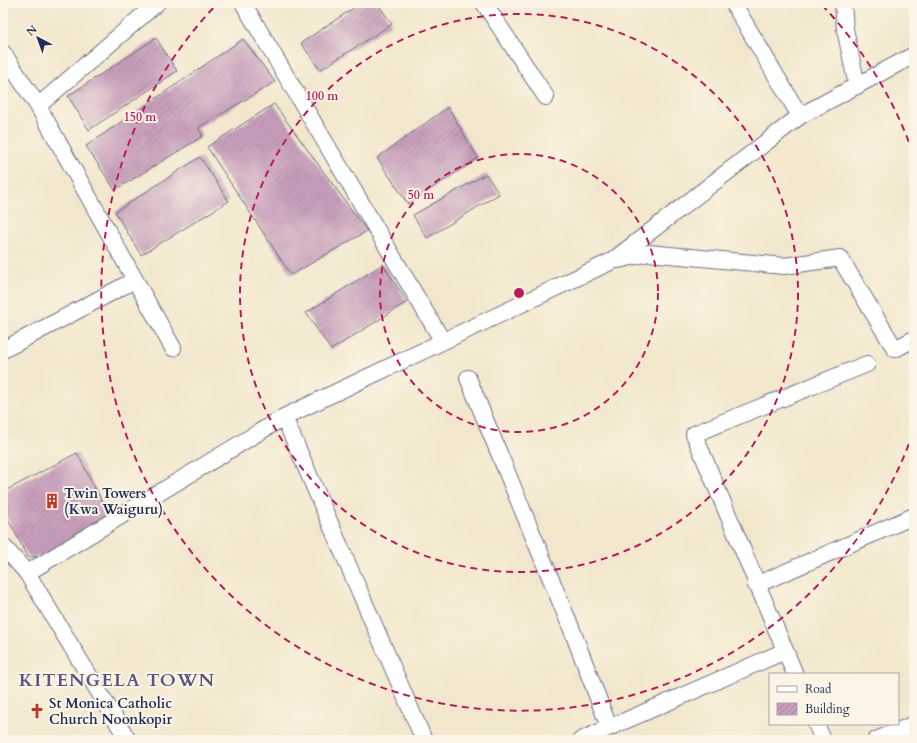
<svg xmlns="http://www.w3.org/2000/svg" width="917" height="743" viewBox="0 0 917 743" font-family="Cardo,serif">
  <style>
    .building { fill: url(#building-hatch) }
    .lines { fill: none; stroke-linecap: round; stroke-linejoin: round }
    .street-casing { stroke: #666f84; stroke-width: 18 }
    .street { stroke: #fff; stroke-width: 16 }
    .ring { fill: none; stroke: #c2185b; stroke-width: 2; stroke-dasharray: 7 5 }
    .labels { text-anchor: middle; stroke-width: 4; stroke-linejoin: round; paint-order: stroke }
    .poi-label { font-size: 14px; font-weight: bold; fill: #1b2f5e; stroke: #fcf5e5; text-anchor: start }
    .district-label { font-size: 18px; font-weight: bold; letter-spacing: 1px; fill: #58567f; stroke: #fcf5e5 }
    .centre { fill: #c2185b; stroke: #fcf5e5; stroke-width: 2 }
    .ring-label { font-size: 12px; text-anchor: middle; font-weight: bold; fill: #c2185b; stroke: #fcf5e5; stroke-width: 4; stroke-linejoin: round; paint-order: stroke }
  </style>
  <defs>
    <pattern id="building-hatch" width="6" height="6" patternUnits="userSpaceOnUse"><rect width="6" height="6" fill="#c89ebb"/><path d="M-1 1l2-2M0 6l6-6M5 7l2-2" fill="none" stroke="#a2819b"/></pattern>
  </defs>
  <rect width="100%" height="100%" fill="#fcf5e5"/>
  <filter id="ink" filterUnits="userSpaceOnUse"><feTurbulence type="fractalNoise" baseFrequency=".025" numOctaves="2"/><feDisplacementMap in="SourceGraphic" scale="8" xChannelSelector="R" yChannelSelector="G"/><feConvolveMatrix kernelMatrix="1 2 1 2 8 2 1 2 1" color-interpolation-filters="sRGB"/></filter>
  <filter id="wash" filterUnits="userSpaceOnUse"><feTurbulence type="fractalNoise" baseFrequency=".012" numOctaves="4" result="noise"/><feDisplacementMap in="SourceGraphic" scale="16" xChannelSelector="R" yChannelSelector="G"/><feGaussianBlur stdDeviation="0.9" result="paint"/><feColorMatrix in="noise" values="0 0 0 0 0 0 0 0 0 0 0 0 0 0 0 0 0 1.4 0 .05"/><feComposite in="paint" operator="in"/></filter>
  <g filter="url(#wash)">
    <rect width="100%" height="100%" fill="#f2e7cc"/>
    <g id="blocks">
      <!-- building -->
      <path class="building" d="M361 3H377L392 24 320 70 301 43Z
        M156 38 177 71 89 130 68 96Z
        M243 39 275 82 198 128 203 136 115 190 86 146Z
        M274 104 367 231 291 275 207 147Z
        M448 107 478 158 408 204 377 158Z
        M200 157 229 201 141 255 115 212Z
        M486 174 499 194 427 238 413 215Z
        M383 264 407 302 331 350 306 313Z
        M77 453 110 517 46 556 28 557 3 510V492Z"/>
    </g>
  </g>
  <g filter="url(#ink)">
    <use href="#blocks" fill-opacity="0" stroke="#666f84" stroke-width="1"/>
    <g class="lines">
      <!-- street casing -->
      <g class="street-casing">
        <path id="street" d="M243 3 442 340
          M484 3 546 97
          M733 3 800 116
          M843 3 845 29 857 86
          M3 53 38 106 173 348
          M38 106 157 3
          M618 260 649 253 784 266 840 258 895 349 914 339
          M3 350 135 280
          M468 378 572 630 609 727
          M284 417 424 740
          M3 546 27 573 128 740
          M27 573 284 417 612 261 800 116 914 55
          M756 585 914 516
          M795 674 694 434 867 364
          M816 724 823 740
          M581 740 785 651
          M876 740 914 724"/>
      </g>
      <!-- street -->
      <use href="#street" class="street"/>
    </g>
  </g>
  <!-- distance rings -->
  <g class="ring">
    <circle cx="519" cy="293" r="139"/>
    <circle cx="519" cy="293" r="279"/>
    <path d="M913 433A418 418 0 1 1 216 5M822 5A418 418 0 0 1 913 153"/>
  </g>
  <!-- icons -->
  <defs>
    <g id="building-bare" transform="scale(1.2)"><path d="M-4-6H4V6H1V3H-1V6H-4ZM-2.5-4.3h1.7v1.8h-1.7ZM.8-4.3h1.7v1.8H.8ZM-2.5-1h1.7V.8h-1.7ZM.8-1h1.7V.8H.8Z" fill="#c8321e" stroke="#fcf5e5" stroke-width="2.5" paint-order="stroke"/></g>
    <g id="church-bare" transform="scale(1.2)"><path d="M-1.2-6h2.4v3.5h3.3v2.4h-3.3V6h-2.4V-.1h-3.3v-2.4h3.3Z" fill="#c8321e" stroke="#fcf5e5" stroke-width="2.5" paint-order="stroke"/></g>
  </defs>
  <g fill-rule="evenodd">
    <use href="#building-bare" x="52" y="501"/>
    <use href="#church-bare" x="37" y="711"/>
  </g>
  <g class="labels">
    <!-- poi labels -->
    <g class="poi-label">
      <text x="64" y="498">Twin Towers<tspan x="64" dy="16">(Kwa Waiguru)</tspan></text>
      <text x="49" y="708">St Monica Catholic<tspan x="49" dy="16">Church Noonkopir</tspan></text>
    </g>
    <!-- district labels -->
    <g class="district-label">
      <text x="117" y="686">KITENGELA TOWN</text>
    </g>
  </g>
  <circle cx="519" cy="293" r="6" class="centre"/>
  <g class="ring-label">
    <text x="322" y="100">100 m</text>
    <text x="140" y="121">150 m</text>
    <text x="421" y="199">50 m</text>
  </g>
  <!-- margin -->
  <rect width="917" height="743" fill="none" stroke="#fcf5e5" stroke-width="16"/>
  <!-- legend -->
  <rect x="769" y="673" width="130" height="52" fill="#fcf5e5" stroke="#a2a6af"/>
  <rect x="777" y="686" width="20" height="6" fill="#ffffff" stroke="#a2a6af"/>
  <text x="805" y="693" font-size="12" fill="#1b2f5e">Road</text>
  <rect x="777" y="703" width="20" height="12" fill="url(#building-hatch)" stroke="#a2a6af"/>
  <text x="805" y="713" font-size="12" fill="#1b2f5e">Building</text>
  <!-- north arrow -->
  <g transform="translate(38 38) rotate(319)" stroke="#fcf5e5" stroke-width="3" paint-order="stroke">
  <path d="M0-3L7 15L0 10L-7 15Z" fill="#1b2f5e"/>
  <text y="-6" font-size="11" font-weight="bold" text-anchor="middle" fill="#1b2f5e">N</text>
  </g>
</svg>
